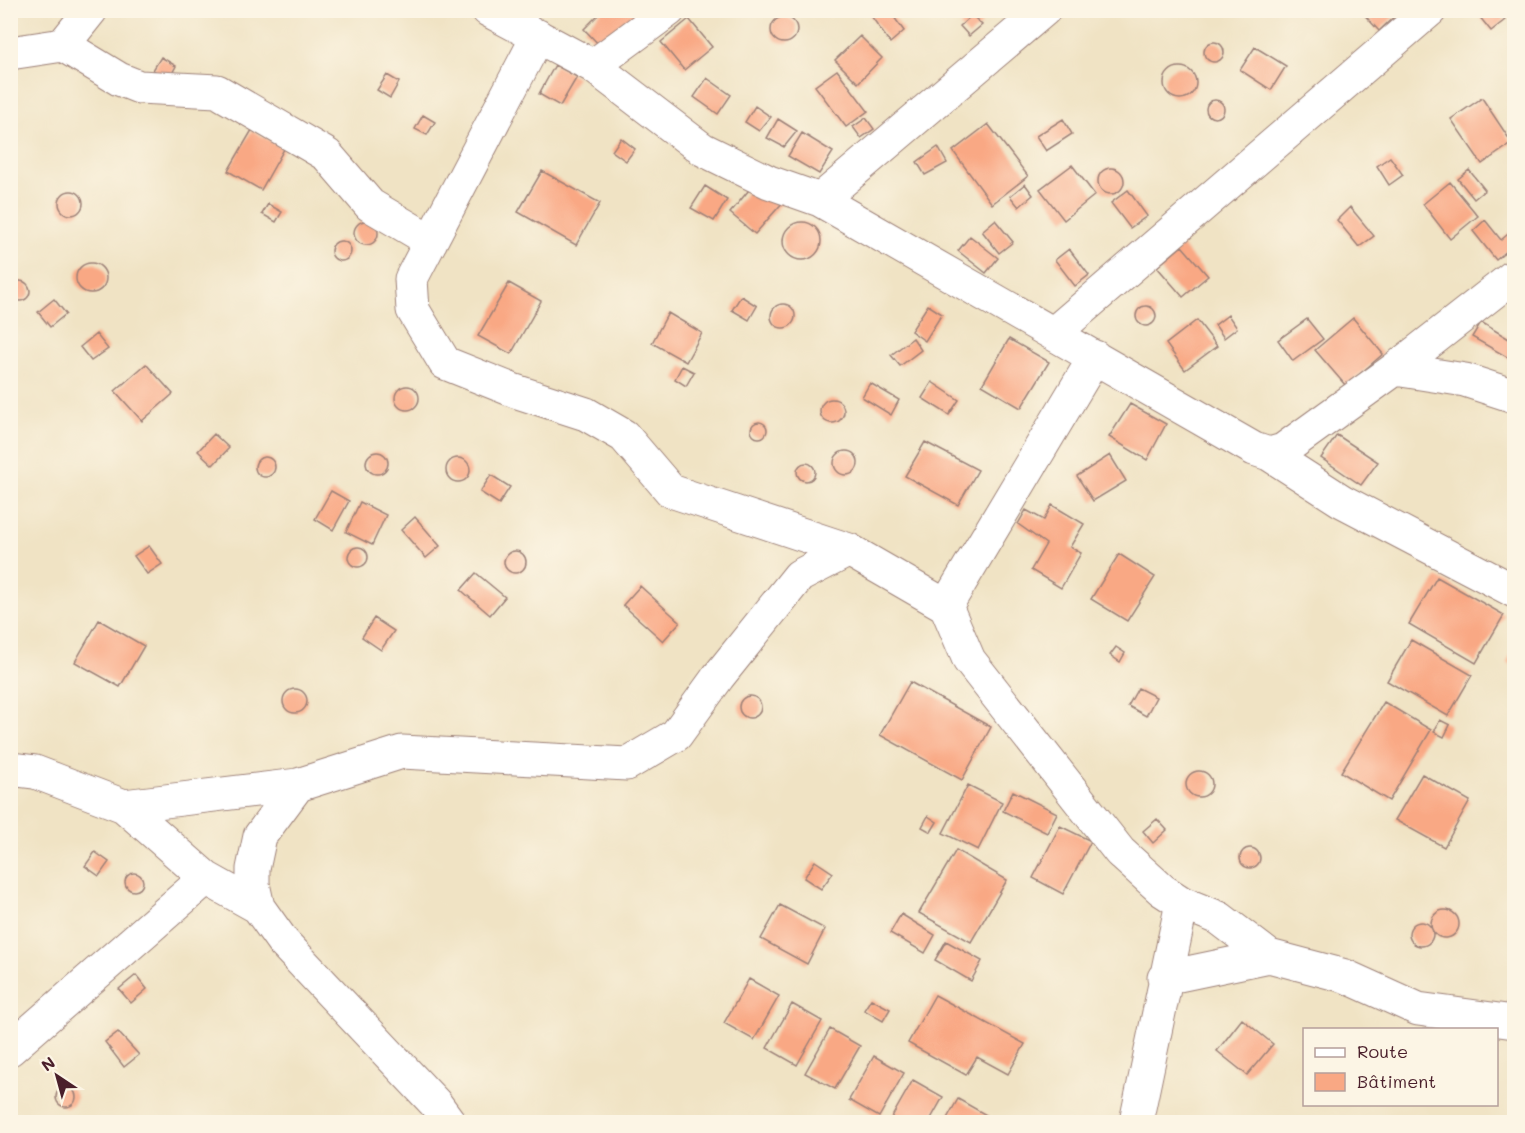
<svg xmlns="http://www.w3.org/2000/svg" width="1525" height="1133" viewBox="0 0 1525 1133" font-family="Mali,sans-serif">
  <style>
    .building { fill: #f9a884 }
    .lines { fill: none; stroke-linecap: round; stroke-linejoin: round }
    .minor-casing { stroke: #9d8178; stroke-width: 35 }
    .minor { stroke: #fff; stroke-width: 33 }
  </style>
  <rect width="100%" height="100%" fill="#fcf5e5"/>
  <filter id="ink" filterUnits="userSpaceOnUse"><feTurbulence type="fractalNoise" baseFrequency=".0167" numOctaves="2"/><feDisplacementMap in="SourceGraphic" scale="12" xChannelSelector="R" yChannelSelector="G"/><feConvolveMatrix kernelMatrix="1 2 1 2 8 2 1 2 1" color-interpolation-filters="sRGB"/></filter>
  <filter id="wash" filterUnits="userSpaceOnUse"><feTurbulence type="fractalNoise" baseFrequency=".008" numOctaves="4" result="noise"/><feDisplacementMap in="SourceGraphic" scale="24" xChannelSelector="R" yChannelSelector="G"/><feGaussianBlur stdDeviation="1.35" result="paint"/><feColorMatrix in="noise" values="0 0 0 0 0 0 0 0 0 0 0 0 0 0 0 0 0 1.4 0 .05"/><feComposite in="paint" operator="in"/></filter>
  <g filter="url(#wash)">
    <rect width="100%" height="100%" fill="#f0e3c4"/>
    <g id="blocks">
      <!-- building -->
      <path class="building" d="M603 10H642L603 49 584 29Z
        M867 10H889L904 31 890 43Z
        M1360 10H1401L1379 31Z
        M1485 10H1497L1505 20 1491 31 1479 16Z
        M972 15 982 25 969 36 960 26Z
        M771 30a13 13 0 1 1 26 0a13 13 0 1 1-26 0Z
        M689 19 712 47 684 70 661 42Z
        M860 36 882 58 858 83 835 60Z
        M1204 52a10 10 0 1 1 20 0a10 10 0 1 1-20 0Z
        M1255 47 1286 66 1271 90 1240 70Z
        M161 57 176 66 169 79 153 70Z
        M555 65 577 77 560 106 539 94Z
        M1164 83a16 16 0 1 1 32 0a16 16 0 1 1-32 0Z
        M837 70 868 111 846 127 815 86Z
        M387 75 399 82 390 98 377 90Z
        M707 78 731 95 718 114 694 97Z
        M1482 98 1512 143 1482 164 1451 119Z
        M1206 109a9 9 0 1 1 18 0a9 9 0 1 1-18 0Z
        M755 106 771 117 759 131 745 122Z
        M423 115 435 122 427 135 415 129Z
        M866 118 874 129 861 138 853 127Z
        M778 119 797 131 784 147 767 138Z
        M1063 119 1072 134 1046 151 1036 136Z
        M988 124 1028 176 992 204 953 151Z
        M252 130 284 149 261 190 228 171Z
        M802 133 833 152 819 174 788 156Z
        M621 138 635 149 626 161 612 151Z
        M938 147 947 163 925 175 917 162Z
        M1390 157 1403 175 1389 185 1377 166Z
        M1072 165 1095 195 1064 220 1040 189Z
        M1098 181a13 13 0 1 1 26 0a13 13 0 1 1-26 0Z
        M1469 170 1485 190 1474 199 1458 179Z
        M542 171 600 203 576 245 518 212Z
        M758 179 784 201 755 234 730 213Z
        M1450 182 1478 216 1450 239 1423 204Z
        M1025 184 1033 195 1019 207 1010 196Z
        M705 186 727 200 714 221 691 208Z
        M1128 190 1147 216 1130 228 1111 203Z
        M59 203a12 12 0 1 1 24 0a12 12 0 1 1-24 0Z
        M268 204 282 212 276 222 262 214Z
        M1350 207 1374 236 1359 247 1337 220Z
        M995 220 1013 242 999 253 982 231Z
        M1485 220 1501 240 1514 229V245L1496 260 1473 231Z
        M354 233a12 12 0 1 1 24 0a12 12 0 1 1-24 0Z
        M783 241a19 19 0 1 1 38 0a19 19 0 1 1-38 0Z
        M970 236 998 258 986 273 958 251Z
        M331 251a10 10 0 1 1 20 0a10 10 0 1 1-20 0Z
        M1182 246 1208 276 1183 297 1157 267Z
        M1069 249 1089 275 1075 286 1055 260Z
        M76 278a15 15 0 1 1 30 0a15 15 0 1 1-30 0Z
        M10 291a10 10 0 1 1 20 0a10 10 0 1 1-20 0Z
        M509 283 541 301 511 354 478 336Z
        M741 296 757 306 749 320 732 310Z
        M54 299 66 314 50 327 38 312Z
        M771 316a12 12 0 1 1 24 0a12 12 0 1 1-24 0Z
        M928 305 942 314 925 341 911 331Z
        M1136 316a10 10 0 1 1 20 0a10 10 0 1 1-20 0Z
        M668 313 702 333 686 362 652 343Z
        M1228 315 1237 328 1224 338 1215 325Z
        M1353 318 1383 354 1346 386 1315 350Z
        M1307 319 1323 339 1293 361 1278 340Z
        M1197 320 1217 346 1185 370 1166 344Z
        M1481 322 1514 342V361L1472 337Z
        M96 334 108 349 91 361 80 347Z
        M913 338 921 350 900 366 891 355Z
        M1009 339 1049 362 1021 408 982 385Z
        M146 364 173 394 142 421 115 391Z
        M682 366 694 372 686 386 675 379Z
        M932 382 959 400 949 415 922 398Z
        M870 383 899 400 891 415 862 397Z
        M395 398a12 12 0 1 1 24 0a12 12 0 1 1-24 0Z
        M820 411a12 12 0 1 1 24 0a12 12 0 1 1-24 0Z
        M1130 404 1166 424 1147 460 1109 437Z
        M751 430a8 8 0 1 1 16 0a8 8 0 1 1-16 0Z
        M214 434 229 448 213 465 198 451Z
        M1337 435 1378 462 1361 485 1321 458Z
        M925 442 978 470 958 505 905 476Z
        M834 463a12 12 0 1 1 24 0a12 12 0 1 1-24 0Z
        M366 463a11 11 0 1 1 22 0a11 11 0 1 1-22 0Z
        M1110 455 1126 481 1093 501 1077 476Z
        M255 467a10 10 0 1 1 20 0a10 10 0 1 1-20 0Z
        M446 470a12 12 0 1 1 24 0a12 12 0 1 1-24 0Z
        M797 472a9 9 0 1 1 18 0a9 9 0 1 1-18 0Z
        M491 475 510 487 499 504 480 492Z
        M331 491 349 501 333 530 315 519Z
        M360 502 386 515 372 545 346 532Z
        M1052 505 1084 524 1070 547 1081 553 1061 588 1031 570 1046 544 1018 524 1026 510 1044 520Z
        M415 517 440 546 426 558 401 530Z
        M149 546 162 564 147 574 134 556Z
        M348 557a10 10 0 1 1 20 0a10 10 0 1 1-20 0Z
        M504 562a11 11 0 1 1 22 0a11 11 0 1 1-22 0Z
        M1119 554 1155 577 1127 621 1091 599Z
        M476 573 505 597 490 615 461 590Z
        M1437 577 1504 615 1476 663 1409 624Z
        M640 586 680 622 663 641 623 605Z
        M374 618 394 631 381 650 362 637Z
        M99 620 144 646 120 687 75 662Z
        M1411 640 1472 675 1448 716 1387 681Z
        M1116 647 1125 653 1120 662 1110 655Z
        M1514 649V667L1507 662Z
        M910 682 991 727 962 780 880 735Z
        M1138 688 1156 697 1146 716 1128 706Z
        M283 701a12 12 0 1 1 24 0a12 12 0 1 1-24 0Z
        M739 707a11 11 0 1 1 22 0a11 11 0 1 1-22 0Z
        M1384 702 1431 730 1389 801 1341 772Z
        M1440 720 1450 725 1444 737 1434 732Z
        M1186 784a13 13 0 1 1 26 0a13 13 0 1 1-26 0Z
        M1422 774 1470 801 1444 847 1395 820Z
        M968 785 1002 802 978 850 943 833Z
        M1013 791 1057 813 1047 833 1003 811Z
        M928 816 937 822 931 832 922 827Z
        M1157 819 1167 830 1153 843 1143 831Z
        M1060 826 1091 841 1063 894 1033 878Z
        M1240 858a10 10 0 1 1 20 0a10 10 0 1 1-20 0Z
        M956 850 1007 880 971 942 919 913Z
        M95 852 109 862 99 876 85 866Z
        M815 861 833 873 821 889 804 878Z
        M125 882a9 9 0 1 1 18 0a9 9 0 1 1-18 0Z
        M780 905 825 929 807 964 761 939Z
        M1431 924a14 14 0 1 1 28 0a14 14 0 1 1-28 0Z
        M901 914 935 935 925 953 890 933Z
        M1409 934a12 12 0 1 1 24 0a12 12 0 1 1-24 0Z
        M946 941 982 961 971 981 935 960Z
        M136 975 147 989 131 1003 119 989Z
        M749 979 779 996 754 1040 724 1023Z
        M935 995 1025 1044 1008 1074 977 1057 966 1075 908 1043Z
        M871 999 890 1009 883 1021 864 1010Z
        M792 1004 822 1021 797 1065 767 1048Z
        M1242 1019 1273 1044 1247 1075 1217 1051Z
        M830 1029 860 1046 835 1089 805 1073Z
        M118 1032 139 1055 124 1067 105 1042Z
        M874 1056 904 1073 879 1117 849 1100Z
        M913 1080 943 1097 929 1122H889Z
        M56 1097a10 10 0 1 1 20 0a10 10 0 1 1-20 0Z
        M958 1099 988 1116 985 1122H945Z"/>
    </g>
  </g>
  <g filter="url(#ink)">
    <use href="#blocks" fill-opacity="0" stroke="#9d8178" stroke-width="1.5"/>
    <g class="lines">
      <!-- minor casing -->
      <g class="minor-casing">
        <path id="minor" d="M91 10 63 45 119 79 139 87 217 91 327 155 370 205 431 241
          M488 10 593 66 702 149 769 182 820 200 1254 449 1269 454 1283 450 1395 369 1465 380 1514 396
          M538 36 411 279 413 310 445 363 515 391 586 414 624 436 671 491 849 550 946 606 1095 357
          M10 53 63 45
          M593 66 669 10
          M820 200 1044 10
          M1054 333 1430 10
          M1395 369 1514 276
          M1269 454 1342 501 1514 591
          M946 606 969 660 1120 852 1162 890 1182 903 1219 918 1269 956 1345 976 1418 1009 1514 1022
          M10 769 35 772 124 806 206 878 258 907
          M124 806 298 785
          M1164 978 1269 956
          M10 1049 206 878
          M449 1122 435 1103 283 942 258 907 253 884V869L260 836 298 785 402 752 627 764 676 735 718 677 799 576 849 550
          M1136 1122 1182 903"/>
      </g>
      <!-- minor -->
      <use href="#minor" class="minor"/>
    </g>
  </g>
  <!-- margin -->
  <rect width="1525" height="1133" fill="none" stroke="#fcf5e5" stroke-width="36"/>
  <!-- legend -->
  <rect x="1303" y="1028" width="195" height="78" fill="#fcf5e5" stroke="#b59f9b" stroke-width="1.5"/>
  <rect x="1315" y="1048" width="30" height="9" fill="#ffffff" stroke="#b59f9b" stroke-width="1.5"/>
  <text x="1357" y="1058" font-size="18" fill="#4a1f2b">Route</text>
  <rect x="1315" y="1073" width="30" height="18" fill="#f9a884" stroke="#b59f9b" stroke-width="1.5"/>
  <text x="1357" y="1088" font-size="18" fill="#4a1f2b">Bâtiment</text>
  <!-- north arrow -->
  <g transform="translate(57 1076) rotate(324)" stroke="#fcf5e5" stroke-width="4.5" paint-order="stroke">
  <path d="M0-4.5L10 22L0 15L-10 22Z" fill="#4a1f2b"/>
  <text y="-9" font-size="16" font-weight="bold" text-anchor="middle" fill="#4a1f2b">N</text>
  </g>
</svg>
